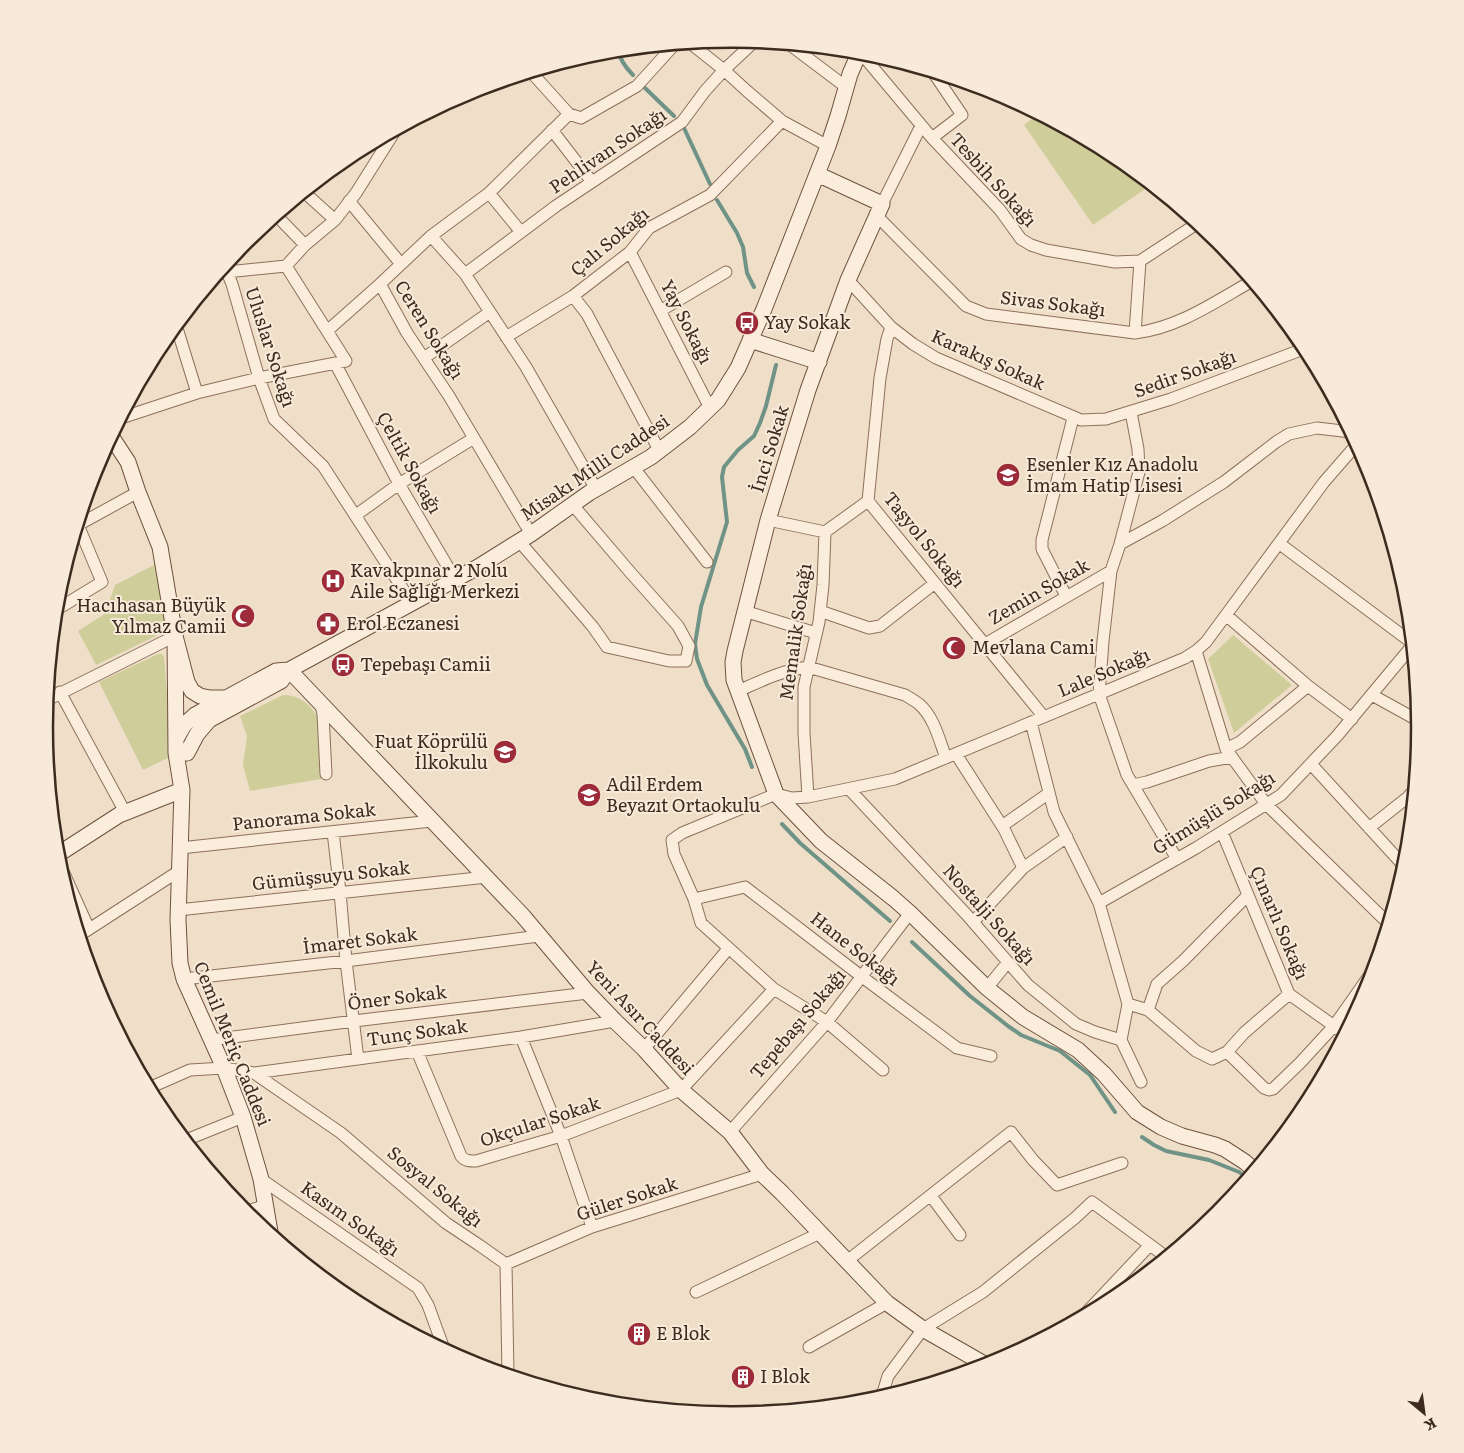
<svg xmlns="http://www.w3.org/2000/svg" width="1464" height="1453" viewBox="0 0 1464 1453" font-family="Literata,serif">
  <style>
    .green { fill: #cfce9b }
    .lines { fill: none; stroke-linecap: round; stroke-linejoin: round }
    .stream { stroke: #6f9386; stroke-width: 4 }
    .street-casing { stroke: #8d705c; stroke-width: 13 }
    .secondary-casing { stroke: #6f513f; stroke-width: 17 }
    .street { stroke: #faeddc; stroke-width: 11 }
    .secondary { stroke: #faeddc; stroke-width: 15 }
    .labels { text-anchor: middle; stroke-width: 4; stroke-linejoin: round; paint-order: stroke }
    .street-label { font-size: 18px; fill: #3d2b20; stroke: #f7ead8 }
    .poi-label { font-size: 18px; fill: #3d2b20; stroke: #f7ead8; text-anchor: start }
    .rim { fill: none; stroke: #3d2b20; stroke-width: 2.5 }
  </style>
  <rect width="100%" height="100%" fill="#f0dfc8"/>
  <!-- green -->
  <path class="green" d="M1039 114 1114 155 1151 185 1093 225 1024 125Z
    M156 564 165 619 162 628 156 636 96 665 78 631 103 615 109 603 115 585Z
    M1233 635 1292 685 1234 733 1208 659Z
    M158 654H162L164 657 172 756 143 770 99 682Z
    M283 695C299 694 313 706 319 720L321 779 250 791 243 765 247 736 240 716Z"/>
  <g class="lines">
    <!-- stream -->
    <path class="stream" d="M618 50C620 60 626 68 633 75
      M645 88 674 116
      M684 128 710 184
      M717 200 737 233 743 247 747 273 754 287
      M752 767 745 749 707 685 697 659 695 644 701 607 727 522 722 477 724 467 738 450 754 436 760 423 766 406 776 365
      M782 824 800 843 890 921
      M912 942 970 996 1008 1026 1021 1035 1060 1051 1090 1075 1115 1112
      M1142 1137 1154 1145 1166 1151 1209 1160 1239 1172 1247 1178"/>
    <!-- street casing -->
    <g class="street-casing">
      <path id="street" d="M690 43 724 70 747 91 782 121 828 146
        M789 44 846 87
        M860 52 932 138 1000 210 1021 239 1031 245 1046 250 1115 262 1140 261
        M569 114 581 118 637 86 675 44
        M552 130 592 182
        M932 138 962 115 933 72
        M304 192 335 220
        M489 193 521 232
        M349 201 401 264
        M882 204 921 126
        M276 215 305 245 335 220 356 193 395 131
        M877 216 966 306 986 314 1135 333C1178 328 1215 302 1252 281
        M630 252 710 408
        M223 268 227 272 232 284 259 378 274 419 323 466 412 603
        M227 272 286 266
        M465 274 556 206 682 122 705 91 724 70 755 41
        M848 280 891 327 887 339 880 378 868 501 1044 717
        M573 296 587 314 659 450
        M660 311 726 272
        M490 312 526 367 596 489
        M176 325 197 393
        M891 327 913 344 936 358 1081 420 1106 419 1171 399 1306 348
        M327 331 380 284
        M1135 333 1140 261 1198 223
        M506 337 573 296 630 252 649 228 710 195 782 121
        M424 358 490 312 465 274 431 236
        M335 363 399 484 455 579
        M1131 412 1138 449 1139 472 1120 544 1111 571 1103 641 1099 694 1127 775 1177 859
        M121 418 197 393 259 378 346 361 286 266 305 245
        M634 468 707 562
        M356 515 399 484 474 438
        M768 520 825 532 868 501
        M78 525 138 492
        M531 534 449 396 407 333 380 284 431 236 489 193 569 114 531 72
        M519 541 593 627 607 647 669 661H686L689 646 678 626 630 572 572 504
        M1120 544 1162 521 1224 482 1276 442 1289 434 1317 428 1351 432
        M1280 544 1411 642
        M1066 596 1042 549V540L1073 418
        M56 610 102 582 78 525
        M744 611 816 633
        M820 611 869 628 880 626 935 583
        M1226 615 1308 686 1352 719
        M985 644 1111 571
        M1196 651 1226 749 1266 804 1388 923
        M738 691C761 681 783 670 808 667L905 695C910 698 915 701 919 704 934 717 939 739 946 758
        M60 692 125 812
        M1372 695 1419 721
        M47 700 175 636
        M321 705 323 714 326 774
        M1031 722 1054 812 1099 903 1128 1004 1121 1040 1141 1082
        M1226 749 1240 742 1308 686
        M956 754 1004 829 1023 868 973 922
        M1311 764 1405 867
        M1133 785 1147 782 1209 761 1232 757
        M849 789 966 914 1028 985 1076 1024 1095 1032 1121 1040
        M808 797 804 733V687L819 622 823 585 825 532
        M1002 826 1049 793
        M1369 828 1408 797 1414 790
        M333 832 340 892 346 961 358 1059
        M1222 832 1289 994 1344 1033
        M180 848 432 821
        M57 858 89 929
        M1023 868 1067 837
        M694 899 745 887 861 976 957 1048 991 1056
        M1099 903 1196 848 1281 795 1337 736 1412 646
        M178 910 487 877
        M80 935 179 871
        M184 979 346 961 539 936
        M987 988 1008 962
        M774 989 827 1022 883 1070
        M1128 1004 1148 1010 1196 1051 1212 1059 1227 1052 1244 1033 1289 994
        M1148 1010 1157 984 1183 961 1248 895
        M521 1037 561 1136 592 1227
        M211 1040 354 1021 588 993
        M644 1049 728 949
        M417 1051 461 1156C465 1161 469 1161 476 1161L561 1136 681 1090 774 989 701 923 694 899 674 854 672 840 682 833 776 794 792 798 808 797 895 779 1185 658 1196 651 1206 642 1324 482 1351 451 1358 445
        M1227 1052 1264 1088 1269 1090 1273 1089 1300 1063 1334 1026 1374 969
        M254 1073 341 1133 446 1223 479 1245 506 1264 508 1374
        M149 1088 190 1070 224 1068 254 1073 521 1037 615 1021
        M730 1132 827 1022 910 913
        M186 1140 243 1117
        M261 1179 418 1288 428 1305 444 1349
        M931 1196 960 1235
        M245 1212 266 1205
        M847 1261 1011 1132 1033 1160 1057 1185 1122 1163
        M506 1264 592 1227 762 1174
        M696 1292 820 1233
        M1084 1315 1150 1245
        M809 1347 887 1303
        M882 1396 888 1376 923 1329 983 1292 1075 1218 1092 1202 1165 1256"/>
    </g>
    <!-- secondary casing -->
    <g class="secondary-casing">
      <path id="secondary" d="M817 174 882 204 848 280 808 390 768 520 735 651 733 662 734 680 776 794 821 841 893 898 910 913 987 988 1023 1017 1078 1050 1104 1074 1137 1112 1161 1127 1182 1136 1215 1145 1225 1149 1245 1162 1254 1170
        M750 340 819 362
        M111 436 128 462 138 492 160 547 175 636 187 682 192 691 200 696 210 698H227
        M175 636 176 753 182 790 178 920 180 963 184 979 224 1068 243 1117 261 1179 270 1232
        M289 670 523 916 588 993 615 1021 644 1049 681 1090 730 1132 762 1174 782 1193 887 1303 923 1329 986 1365
        M176 739 184 725 195 715 276 671 289 670
        M187 753 197 734 209 720 281 681 289 670 478 567 531 534 589 493 651 457 690 427 718 400 738 368 764 309 828 146 838 116 850 74 860 51
        M57 855 119 815 182 790"/>
    </g>
    <!-- street -->
    <use href="#street" class="street"/>
    <!-- secondary -->
    <use href="#secondary" class="secondary"/>
  </g>
  <!-- icons -->
  <defs>
    <g id="bus-disc" transform="scale(1.25)"><circle r="9.5" fill="#9d2b39" stroke="#f7ead8"/><path d="M-5-6H5V4H4V6H2V4H-2V6H-4V4H-5ZM-3.5-4V0h7V-4ZM-3.5 1.2v1.5H-2V1.2ZM2 1.2v1.5H3.5V1.2Z" fill="#fff"/></g>
    <g id="school-disc" transform="scale(1.25)"><circle r="9.5" fill="#9d2b39" stroke="#f7ead8"/><path d="M0-5L7-2L0 1L-7-2ZM-4 1L0 2.5L4 1V4Q0 6-4 4Z" fill="#fff"/></g>
    <g id="hospital-disc" transform="scale(1.25)"><circle r="9.5" fill="#9d2b39" stroke="#f7ead8"/><path d="M-5-5h3v3.5h4V-5h3V5h-3V1.5h-4V5h-3Z" fill="#fff"/></g>
    <g id="mosque-disc" transform="scale(1.25)"><circle r="9.5" fill="#9d2b39" stroke="#f7ead8"/><path d="M3.5-4.9A6 6 0 1 0 3.5 4.9A5 5 0 1 1 3.5-4.9Z" fill="#fff"/></g>
    <g id="pharmacy-disc" transform="scale(1.25)"><circle r="9.5" fill="#9d2b39" stroke="#f7ead8"/><path d="M-2-6h4v4h4v4h-4v4h-4v-4h-4v-4h4Z" fill="#fff"/></g>
    <g id="building-disc" transform="scale(1.25)"><circle r="9.5" fill="#9d2b39" stroke="#f7ead8"/><path d="M-4-6H4V6H1V3H-1V6H-4ZM-2.5-4.3h1.7v1.8h-1.7ZM.8-4.3h1.7v1.8H.8ZM-2.5-1h1.7V.8h-1.7ZM.8-1h1.7V.8H.8Z" fill="#fff"/></g>
  </defs>
  <g fill-rule="evenodd">
    <use href="#bus-disc" x="747" y="323"/>
    <use href="#school-disc" x="1008" y="475"/>
    <use href="#hospital-disc" x="333" y="581"/>
    <use href="#mosque-disc" x="243" y="616"/>
    <use href="#pharmacy-disc" x="328" y="624"/>
    <use href="#mosque-disc" x="954" y="648"/>
    <use href="#bus-disc" x="343" y="665"/>
    <use href="#school-disc" x="505" y="752"/>
    <use href="#school-disc" x="589" y="795"/>
    <use href="#building-disc" x="639" y="1334"/>
    <use href="#building-disc" x="743" y="1377"/>
  </g>
  <g class="labels">
    <!-- street labels -->
    <g class="street-label">
      <text transform="translate(608 151) rotate(-34)" y="6">Pehlivan Sokağı</text>
      <text transform="translate(993 180) rotate(48)" y="6">Tesbih Sokağı</text>
      <text transform="translate(610 242) rotate(-40)" y="6">Çalı Sokağı</text>
      <text transform="translate(1053 304) rotate(7)" y="6">Sivas Sokağı</text>
      <text transform="translate(686 322) rotate(63)" y="6">Yay Sokağı</text>
      <text transform="translate(429 330) rotate(58)" y="6">Ceren Sokağı</text>
      <text transform="translate(270 347) rotate(72)" y="6">Uluslar Sokağı</text>
      <text transform="translate(988 360) rotate(24)" y="6">Karakış Sokak</text>
      <text transform="translate(1185 374) rotate(-20)" y="6">Sedir Sokağı</text>
      <text transform="translate(770 449) rotate(-73)" y="6">İnci Sokak</text>
      <text transform="translate(409 463) rotate(61)" y="6">Çeltik Sokağı</text>
      <text transform="translate(595 468) rotate(-34)" y="6">Misakı Milli Caddesi</text>
      <text transform="translate(924 540) rotate(51)" y="6">Taşyol Sokağı</text>
      <text transform="translate(1039 592) rotate(-30)" y="6">Zemin Sokak</text>
      <text transform="translate(796 632) rotate(-82)" y="6">Memalik Sokağı</text>
      <text transform="translate(1104 673) rotate(-23)" y="6">Lale Sokağı</text>
      <text transform="translate(1214 813) rotate(-32)" y="6">Gümüşlü Sokağı</text>
      <text transform="translate(304 817) rotate(-6)" y="6">Panorama Sokak</text>
      <text transform="translate(331 876) rotate(-6)" y="6">Gümüşsuyu Sokak</text>
      <text transform="translate(989 915) rotate(48)" y="6">Nostalji Sokağı</text>
      <text transform="translate(1279 923) rotate(67)" y="6">Çınarlı Sokağı</text>
      <text transform="translate(360 941) rotate(-7)" y="6">İmaret Sokak</text>
      <text transform="translate(855 949) rotate(38)" y="6">Hane Sokağı</text>
      <text transform="translate(397 998) rotate(-7)" y="6">Öner Sokak</text>
      <text transform="translate(640 1018) rotate(47)" y="6">Yeni Asır Caddesi</text>
      <text transform="translate(798 1024) rotate(-50)" y="6">Tepebaşı Sokağı</text>
      <text transform="translate(417 1033) rotate(-8)" y="6">Tunç Sokak</text>
      <text transform="translate(232 1044) rotate(68)" y="6">Cemil Meriç Caddesi</text>
      <text transform="translate(540 1122) rotate(-18)" y="6">Okçular Sokak</text>
      <text transform="translate(435 1187) rotate(39)" y="6">Sosyal Sokağı</text>
      <text transform="translate(627 1199) rotate(-18)" y="6">Güler Sokak</text>
      <text transform="translate(350 1219) rotate(35)" y="6">Kasım Sokağı</text>
    </g>
    <!-- poi labels -->
    <g class="poi-label">
      <text x="764" y="329">Yay Sokak</text>
      <text x="1026" y="471">Esenler Kız Anadolu<tspan x="1026" dy="21">İmam Hatip Lisesi</tspan></text>
      <text x="350" y="577">Kavakpınar 2 Nolu<tspan x="350" dy="21">Aile Sağlığı Merkezi</tspan></text>
      <text x="226" y="612" text-anchor="end">Hacıhasan Büyük<tspan x="226" dy="21">Yılmaz Camii</tspan></text>
      <text x="346" y="630">Erol Eczanesi</text>
      <text x="972" y="654">Mevlana Cami</text>
      <text x="360" y="671">Tepebaşı Camii</text>
      <text x="488" y="748" text-anchor="end">Fuat Köprülü<tspan x="488" dy="21">İlkokulu</tspan></text>
      <text x="606" y="791">Adil Erdem<tspan x="606" dy="21">Beyazıt Ortaokulu</tspan></text>
      <text x="656" y="1340">E Blok</text>
      <text x="760" y="1383">I Blok</text>
    </g>
  </g>
  <!-- crop -->
  <path d="M0 0H1464V1453H0ZM53 727a679 679 0 1 1 1358 0a679 679 0 1 1-1358 0Z" fill="#f7ead8" fill-rule="evenodd"/>
  <path class="rim" d="M53 727a679 679 0 1 1 1358 0a679 679 0 1 1-1358 0Z"/>
  <!-- north arrow -->
  <g transform="translate(1424 1413) rotate(151)" stroke="#f7ead8" stroke-width="4" paint-order="stroke">
  <path d="M0-4L9 19L0 12L-9 19Z" fill="#3d2b20"/>
  <text y="-8" font-size="14" font-weight="bold" text-anchor="middle" fill="#3d2b20">K</text>
  </g>
</svg>
